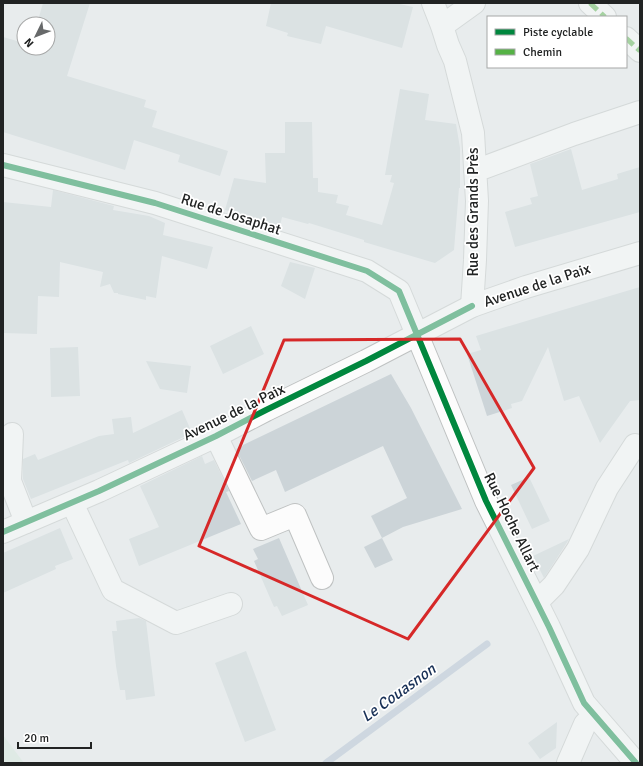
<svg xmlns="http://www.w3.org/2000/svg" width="643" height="766" viewBox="0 0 643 766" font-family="Signika,sans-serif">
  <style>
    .green { fill: #d6e6dc }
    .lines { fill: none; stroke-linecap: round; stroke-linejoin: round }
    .stream { stroke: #b0bdd1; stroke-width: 7 }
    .building { fill: #ccd4d8 }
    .minor-casing { stroke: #bfc2c2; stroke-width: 24 }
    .major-casing { stroke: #bfc2c2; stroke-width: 24 }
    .minor { stroke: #fcfcfc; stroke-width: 22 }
    .major { stroke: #fcfcfc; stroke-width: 22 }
    .quiet { stroke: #55b245; stroke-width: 5; stroke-dasharray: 10 5; stroke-linecap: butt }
    .cycleway-casing { stroke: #fff; stroke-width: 8 }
    .cycleway { stroke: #00873e; stroke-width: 6 }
    .marked { fill: none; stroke: #d62828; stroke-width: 3; stroke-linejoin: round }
    .labels { text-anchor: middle; stroke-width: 3.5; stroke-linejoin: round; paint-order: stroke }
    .street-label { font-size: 15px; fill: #212323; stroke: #fff }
    .water-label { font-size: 16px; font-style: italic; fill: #193157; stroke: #fff }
  </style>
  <rect width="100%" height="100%" fill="#e8eced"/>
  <!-- green -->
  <path class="green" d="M3 735 24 763H3Z"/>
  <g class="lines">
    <!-- stream -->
    <path class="stream" d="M326 763 487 644"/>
  </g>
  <!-- building -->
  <path class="building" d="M43 3H90L67 76 146 100 144 107 157 111 152 127 228 151 220 176 178 162 180 155 134 140 125 170 3 132V37L24 43V48H48V24H37Z
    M271 3H395L413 7 402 48 326 26 321 44 287 36 288 33 266 26Z
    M400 89 429 94 425 120 456 124 460 148V188H459L454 250 435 263 364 242V240L309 223 308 224 282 217 280 226 225 210 234 178 266 183 265 153H285V122H312L313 178H318V192L338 195 336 203 349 206 346 215 382 225 394 183 390 182 392 175H385Z
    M571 149 582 190 618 179 617 174 640 167V212L515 247 505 212 532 204 530 198 538 196 530 164Z
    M53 190 114 206 113 210 149 216 165 223 163 235 213 247 207 269 162 256 156 298 146 296V300L118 294V293H114L110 284 100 287 103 272 60 262 59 297 38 296 37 334 3 333V202L51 207Z
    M290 262 315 268 305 299 281 286Z
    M640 287V400L630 401 600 443 579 396 564 401 548 347 522 401 511 404 512 408 487 416 467 354 481 350 476 336 566 309Z
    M251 326 264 354 223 374 210 346Z
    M78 347 80 396 51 397 50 348Z
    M146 361 191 366 187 393 160 389Z
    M391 374 411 408 462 509 403 527 382 538 393 560 375 568 364 547 382 538 371 516 407 498 383 446 285 492 276 470 252 481 236 449 243 446V445Z
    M182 410 192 433 129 463 128 460 31 499 23 479V459L35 454 38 460 99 436 114 434 112 419 131 417 133 433Z
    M202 456 205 464 214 460 229 491 226 492 241 524 139 566 129 539 159 527 140 486Z
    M529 477 550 521 532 529 511 485Z
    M60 528 73 559 55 566 56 569 3 593V553Z
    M279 538 308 605 282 616 277 606 274 607 254 561 258 559 253 549Z
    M569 539 566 544 544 578 533 556Z
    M139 618 146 621 155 696 126 700 125 690H120L116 666 112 631H117L116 621Z
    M246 651 276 730 245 742 215 663Z
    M557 722 556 748 540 759 528 743Z"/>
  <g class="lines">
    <!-- minor casing -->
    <g class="minor-casing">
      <path id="minor" d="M433 3 442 26 448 45 455 61 473 133 477 201 475 260 472 306
        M590 3 605 17
        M442 26 474 3
        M626 38 640 51
        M3 165 155 203 367 271 399 291 486 501 549 627 584 703 636 763
        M475 171 574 134 640 112
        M12 434 10 481 26 522
        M216 436 261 529 295 515 322 578
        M72 503 113 590 176 623 231 604
        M537 602 554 585 578 549 607 488 635 445
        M568 763 585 724 594 715"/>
    </g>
    <!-- major casing -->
    <g class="major-casing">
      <path id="major" d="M3 532 99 491 216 436 266 410 366 361 472 306 526 287 640 253"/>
    </g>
    <!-- minor -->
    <use href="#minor" class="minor"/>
    <!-- major -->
    <use href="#major" class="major"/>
    <!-- quiet -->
    <path class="quiet" d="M590 3 605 17
      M626 38 640 51"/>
    <!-- cycleway casing -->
    <g class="cycleway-casing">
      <path id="cycleway" d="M3 165 155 203 367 271 399 291 486 501 549 627 584 703 636 763
        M3 532 99 491 216 436 266 410 366 361 472 306"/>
    </g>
    <!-- cycleway -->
    <use href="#cycleway" class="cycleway"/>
  </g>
  <!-- marked area -->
  <path d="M0 0H643V766H0ZM460 339 534 468 408 639 199 546 284 340Z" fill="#e8eced" fill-opacity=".55" fill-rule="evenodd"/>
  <path class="marked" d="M460 339 534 468 408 639 199 546 284 340Z"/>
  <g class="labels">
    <!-- street labels -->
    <g class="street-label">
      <text transform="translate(473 212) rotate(-90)" y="5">Rue des Grands Près</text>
      <text transform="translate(231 214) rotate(18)" y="5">Rue de Josaphat</text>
      <text transform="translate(537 285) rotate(-18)" y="5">Avenue de la Paix</text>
      <text transform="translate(234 412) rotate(-26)" y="5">Avenue de la Paix</text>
      <text transform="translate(512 522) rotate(64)" y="5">Rue Hoche Allart</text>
    </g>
    <!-- water labels -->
    <g class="water-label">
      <text transform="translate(398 692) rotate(-36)" y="6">Le Couasnon</text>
    </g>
  </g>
  <!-- border -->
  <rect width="643" height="766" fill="none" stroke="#212323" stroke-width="8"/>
  <!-- legend -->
  <rect x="487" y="16" width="140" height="52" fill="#ffffff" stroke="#a6a7a7"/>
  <rect x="495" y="29" width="20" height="6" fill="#00873e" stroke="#a6a7a7"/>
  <text x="523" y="36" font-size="12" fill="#212323">Piste cyclable</text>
  <rect x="495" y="49" width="20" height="6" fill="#55b245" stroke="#a6a7a7"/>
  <text x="523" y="56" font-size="12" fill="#212323">Chemin</text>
  <!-- north arrow -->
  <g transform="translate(36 36) rotate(227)"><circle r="19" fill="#ffffff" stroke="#a6a7a7"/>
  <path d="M0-3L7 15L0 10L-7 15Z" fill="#67696a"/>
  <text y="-6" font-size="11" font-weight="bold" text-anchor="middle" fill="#212323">N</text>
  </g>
  <!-- scale -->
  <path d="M18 742v6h73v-6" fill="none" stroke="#212323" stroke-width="2"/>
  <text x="24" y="742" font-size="12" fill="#212323" stroke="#ffffff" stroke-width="3" paint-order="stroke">20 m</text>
</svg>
